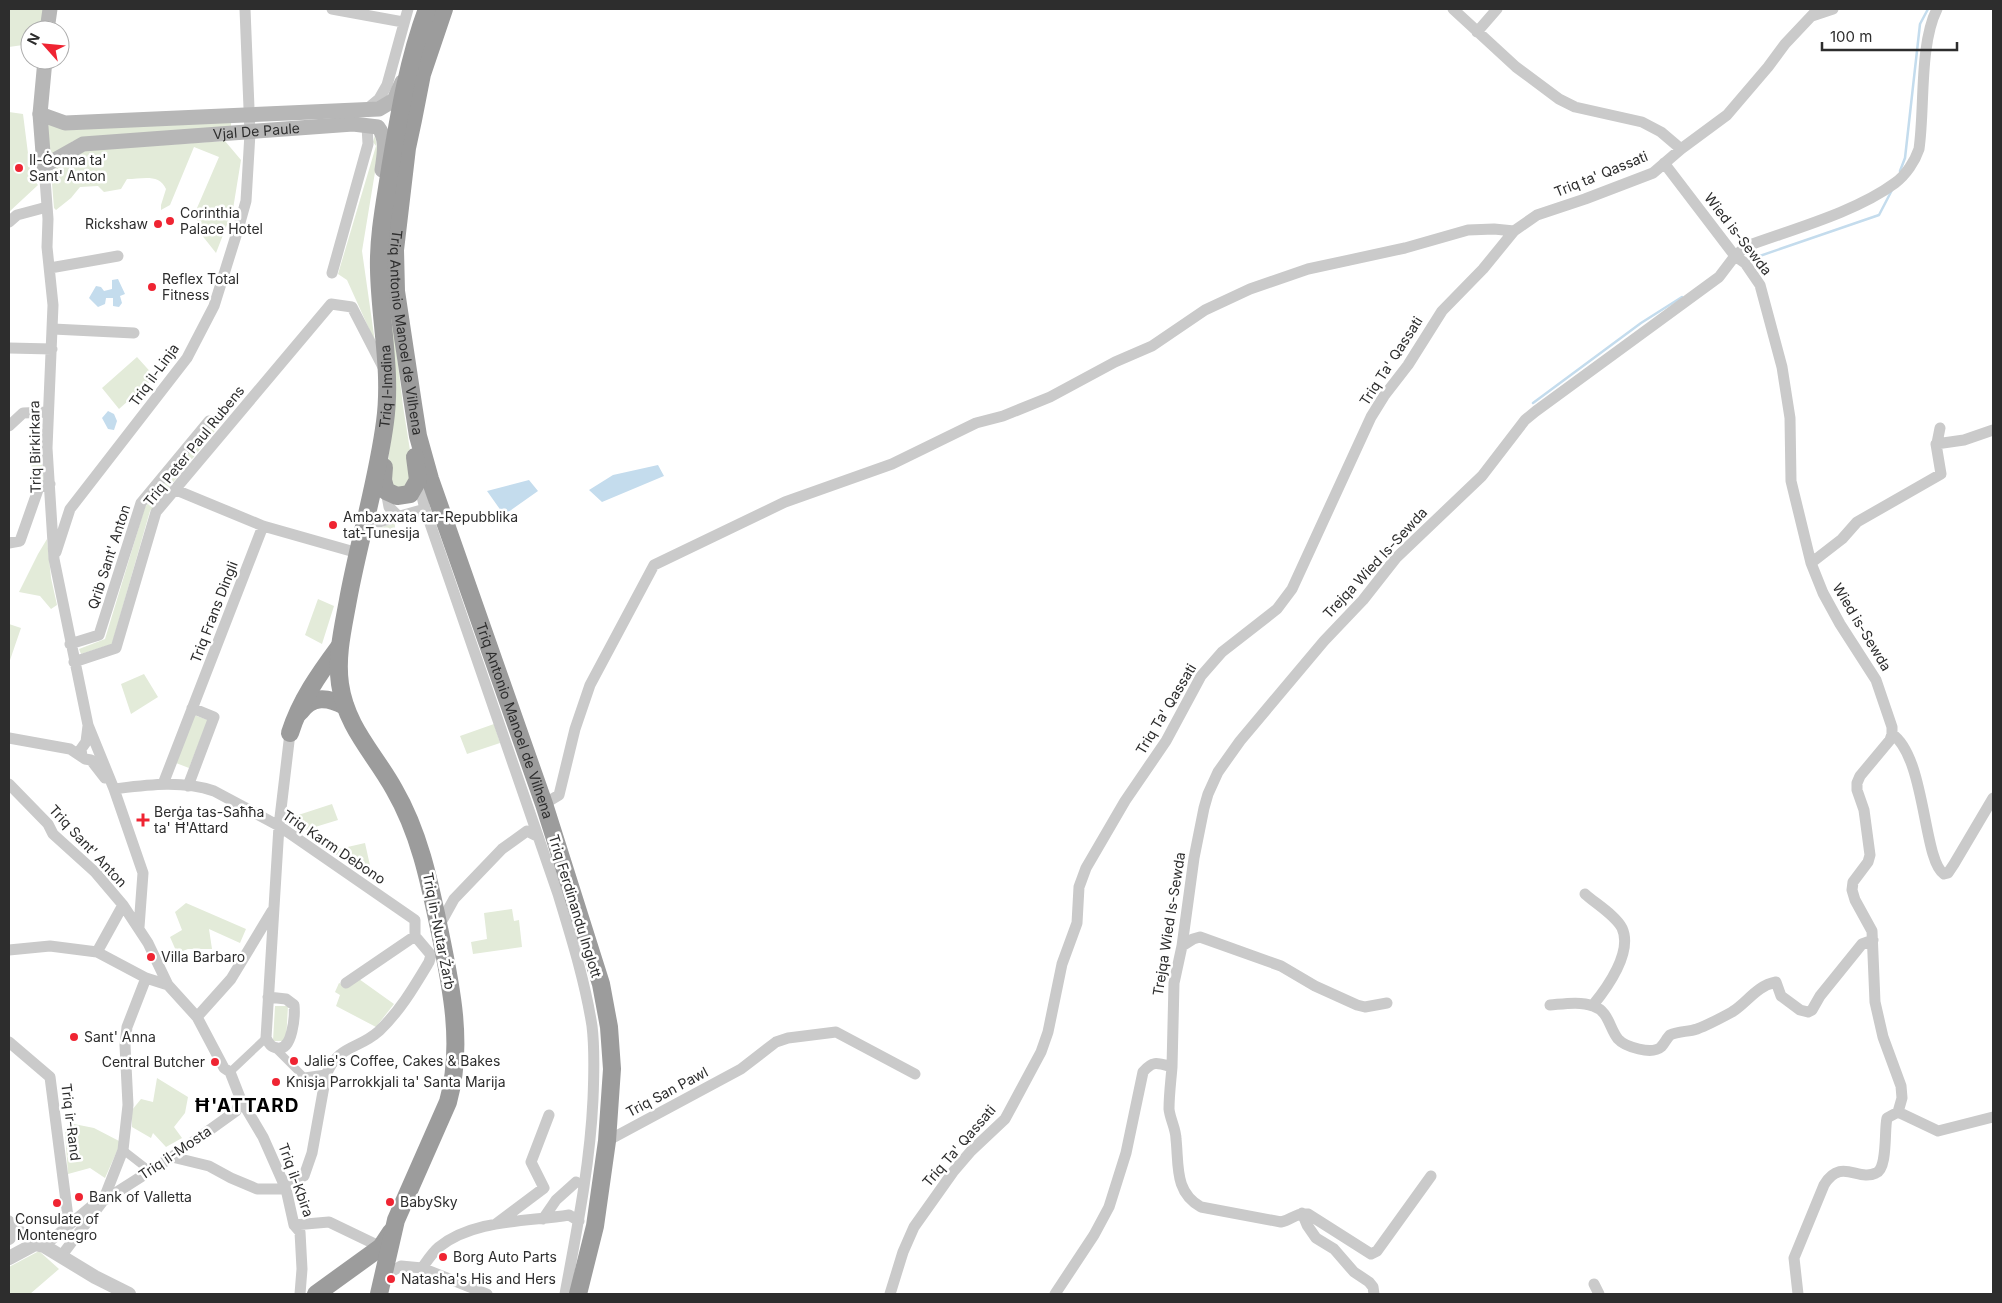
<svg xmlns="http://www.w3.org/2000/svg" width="2002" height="1303" viewBox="0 0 2002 1303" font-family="Inter,sans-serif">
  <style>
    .green { fill: #e3ebd9 }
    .water { fill: #c4dced }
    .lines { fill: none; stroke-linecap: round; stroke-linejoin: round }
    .stream { stroke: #c4dced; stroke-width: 2.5 }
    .pedestrian { stroke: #cacaca; stroke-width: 8 }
    .minor { stroke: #cacaca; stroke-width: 11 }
    .tertiary { stroke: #cacaca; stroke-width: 14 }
    .secondary { stroke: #b7b7b7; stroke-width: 15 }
    .trunk { stroke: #9c9c9c; stroke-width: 18 }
    .poi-dot { fill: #ef2432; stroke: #fff; stroke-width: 2 }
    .labels { text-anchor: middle; stroke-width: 5; stroke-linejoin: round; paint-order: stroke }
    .street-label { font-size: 14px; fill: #2d2d2d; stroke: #fff }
    .poi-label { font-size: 14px; fill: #2d2d2d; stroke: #fff; text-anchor: start }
    .district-label { font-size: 19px; font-weight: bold; letter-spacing: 1px; fill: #000; stroke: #fff }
  </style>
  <rect width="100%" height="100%" fill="#fff"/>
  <!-- green -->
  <path class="green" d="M9 9H43L41 30H30V44L9 47Z
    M9 112 23 114 31 177 38 185 9 212Z
    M231 121V127L73 141 48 160V123Z
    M375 135 378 154 362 251 375 342 347 280 338 274 376 146 373 142Z
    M225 141 241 160 233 209 216 253 197 229 200 225 194 215 219 157 194 147 170 205 161 210V205L166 189C159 173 142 179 127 179L121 189 104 192 98 186 80 187 71 198 56 210 54 208 51 171 85 150Z
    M389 315H392L403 406 415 482 397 491 386 476 395 408Z
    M137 357 155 377 119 409 102 388Z
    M213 421 218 427 150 511 112 644 81 654 79 649 105 639 145 507Z
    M32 461H40L42 464 44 481H41L38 475 31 473Z
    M395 523V533L378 534V540L372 534V530Z
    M47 539 51 578 57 605 51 609 40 596 19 592 38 554Z
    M318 599 334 606 322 644 305 635Z
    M9 624 21 628 9 663Z
    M144 674 158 697 131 714 121 684Z
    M194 715 208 720 189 768 176 763Z
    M494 724 500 743 467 754 460 736Z
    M332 804 338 820 302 831 286 819Z
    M365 843 371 870 365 872 330 851Z
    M186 903 246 929 240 943 209 929 212 949H188L177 953 170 937 182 930 175 912Z
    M512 909 514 921 519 920 522 947 473 954 471 942 487 939 484 913Z
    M359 979 394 1004 376 1027 336 1006 340 995 335 992 339 983 349 987Z
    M275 1006H288L286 1041H273Z
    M157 1078 188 1097 185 1113 174 1127 182 1138 166 1147 153 1133 151 1138 132 1127V1110L141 1099 153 1102Z
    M69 1123 94 1128 121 1142 105 1178 90 1168 68 1174 65 1132Z
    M39 1251 59 1269 30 1294H9V1267Z"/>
  <!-- water -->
  <path class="water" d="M118 279 125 294 120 296 122 303 119 307 113 306V298H106L105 304 98 307 89 298 96 286 101 287 104 291 112 289V280Z
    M108 411 114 414 117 421 114 430 108 429 102 418Z
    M658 465 664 476 602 502 589 490 613 475Z
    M529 480 538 491 504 515 487 491Z"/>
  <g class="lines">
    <!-- stream -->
    <path class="stream" d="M1900 171 1905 158 1920 24 1928 9
      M1748 260 1879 215 1892 190
      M1533 403 1641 323 1682 297"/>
    <!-- pedestrian -->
    <path class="pedestrian" d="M275 1048 305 1078
      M230 1072 266 1038
      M123 1150 150 1171"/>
    <!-- minor -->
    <path class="minor" d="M332 9 403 22
      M1453 9 1516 67 1559 99 1575 107 1642 122 1661 132 1681 149
      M1812 16 1833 9
      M1477 32 1497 9
      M367 109 379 99 387 85 408 9
      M1664 163 1735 256 1745 263 1760 285 1782 367 1790 418 1791 481 1811 563 1823 593 1840 624 1876 680 1892 727V734L1890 740 1860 776 1857 783V790L1864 810 1870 855 1868 862 1853 882 1852 890 1855 900 1872 931 1875 1002 1883 1037 1901 1086 1902 1098 1898 1112 1887 1118C1884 1130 1888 1168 1876 1173 1858 1182 1841 1157 1824 1185L1794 1258 1798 1294
      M44 166 48 219 47 247 53 305 47 448 54 559 88 725 114 789 143 873 139 927
      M9 222 17 215 47 207
      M50 268 118 256
      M332 273 368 144 367 126
      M53 329 134 333
      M9 348 52 349
      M9 426 23 413 48 412
      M1937 443 1940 428
      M418 480 425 509 558 894C571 937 585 981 592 1026 595 1050 594 1075 593 1099 590 1165 577 1229 565 1294
      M176 490 263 526 358 553
      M386 491 389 507 399 517
      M379 522 425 509
      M9 543 20 541 39 487 50 484
      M56 552 70 509 187 358 214 306 239 226 246 201 250 133 245 9
      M1811 563 1842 539 1857 522 1941 474 1936 444 1964 440 1993 430
      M70 644 99 635 141 503 209 421
      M74 662 116 648 156 512 331 304 352 307 384 369
      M1892 734C1926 757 1923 861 1944 874L1948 873 1954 864 1993 798
      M9 738 70 749 85 759 91 760 105 778
      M82 757 81 749 86 742 88 726
      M9 784 48 824 53 834 95 872 123 905 148 943 168 985 197 1017 224 1068 230 1072 241 1100 263 1137 286 1189 294 1225 300 1232 302 1269 300 1294
      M163 784 263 526
      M188 786 214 717 192 708
      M114 789C147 785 181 780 214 791L279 826 415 920V936L431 955 429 962C414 987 400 1011 379 1031 358 1050 339 1044 326 1075L312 1153 304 1176 289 1180 286 1189
      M544 804 559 795 575 729 590 685 654 565 785 502 892 464 976 423 1003 416 1050 397 1115 362 1152 346 1205 310 1250 289 1308 269 1405 248 1468 230 1494 229 1514 231
      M1585 894C1596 904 1615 915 1622 928 1633 952 1607 988 1593 1005
      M439 926 454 899 502 849 527 831 537 836
      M1182 946 1193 939 1200 937 1281 966 1315 986 1357 1005 1365 1007 1387 1003
      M9 950 50 946 97 952 146 978 168 985
      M97 952 123 905
      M346 983 415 936
      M268 997 286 999 294 1005C295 1015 293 1051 277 1048 271 1047 269 1044 266 1038L279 826 290 733
      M1550 1005C1563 1004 1580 1001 1593 1006 1609 1011 1609 1028 1618 1039 1625 1047 1652 1055 1661 1047 1664 1044 1667 1038 1670 1035 1679 1031 1688 1032 1697 1029 1708 1025 1721 1018 1732 1012 1748 1002 1756 986 1776 982L1781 996 1800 1010 1808 1012 1812 1010 1820 996 1862 944 1873 940
      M197 1017 231 979 272 911
      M9 1042 50 1077 69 1225
      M1172 1067C1171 1080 1169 1095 1169 1109 1170 1119 1176 1129 1176 1139 1179 1165 1174 1192 1201 1207L1281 1222C1292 1220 1296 1212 1308 1214L1371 1254 1377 1251 1431 1176
      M305 1078 326 1075
      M1898 1112 1938 1131 1993 1117
      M607 1141 741 1069 776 1042 788 1038 836 1032 915 1074
      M172 1157 209 1166 231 1178 257 1189H286
      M1302 1213 1307 1225 1316 1238 1334 1249 1354 1272 1369 1282 1373 1287 1374 1294
      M543 1219 556 1200 576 1182
      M9 1221 35 1244
      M496 1224 544 1188 531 1162 549 1115
      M294 1225 329 1222 381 1247
      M44 1246 93 1205 103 1201 172 1157 236 1111 241 1100
      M62 1255 103 1201 123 1150 128 1105 125 1045 127 1027 146 978
      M422 1268C427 1261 432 1253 439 1247 474 1219 527 1222 569 1215L579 1221
      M384 1276 401 1266 422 1268 487 1294
      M1594 1284 1599 1294
      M890 1294 903 1252 914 1227 953 1172 971 1151 1005 1119 1041 1052 1048 1032 1062 964 1077 923 1079 887 1086 868 1125 801 1166 741 1201 676 1222 652 1277 609 1292 589 1371 417 1384 396 1408 365 1442 311 1483 269 1514 231 1537 215 1585 199 1653 173 1681 149 1727 115 1768 67 1785 44 1818 9
      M1055 1294 1094 1235 1109 1207 1126 1153 1143 1072C1153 1060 1158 1063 1172 1067L1174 983 1182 946 1194 858 1204 808 1208 794 1218 772 1240 741 1324 641 1363 600 1396 558 1482 476 1525 420 1536 411 1719 277 1735 256 1747 246C1793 229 1856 212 1895 183 1906 175 1915 161 1919 149 1925 108 1919 45 1937 9"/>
    <!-- tertiary -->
    <path class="tertiary" d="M9 1238 15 1227
      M9 1258 35 1244 44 1246 95 1277 129 1294"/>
    <!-- secondary -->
    <g class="secondary">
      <path d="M47 30 50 9"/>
      <path id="s1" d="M45 60 40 114 44 166 83 144 353 124 378 127C388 140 384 155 382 170"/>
      <path d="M40 114 65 123 379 109 394 100 402 82"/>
    </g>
    <!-- trunk -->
    <g class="trunk">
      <path id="s2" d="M444 9 422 74 413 120 407 148 395 250 396 291 413 404 418 436 430 479 544 804 601 984 609 1027 612 1069 607 1141 595 1226 578 1294"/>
      <path d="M384 467 383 480 386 491 397 496 410 494 418 480 415 457"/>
      <path d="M300 712C312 695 328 697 345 706"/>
      <path d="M290 733C300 701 319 674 339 647"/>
      <path d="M316 1294 381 1247 391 1232"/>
      <path id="s3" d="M379 1294 396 1220 448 1102C464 1045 451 985 439 928 429 880 419 832 394 789 374 753 346 727 340 684 336 656 343 628 348 600 359 540 377 483 385 422 392 371 380 321 379 270 378 236 385 202 390 169 399 115 408 60 427 9"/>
    </g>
  </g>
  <!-- markers -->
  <g class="poi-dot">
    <circle cx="19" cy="168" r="5"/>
    <circle cx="170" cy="221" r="5"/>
    <circle cx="158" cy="224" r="5"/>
    <circle cx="152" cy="287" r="5"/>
    <circle cx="333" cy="525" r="5"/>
    <path d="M140.5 812.5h5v5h5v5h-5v5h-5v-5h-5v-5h5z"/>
    <circle cx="151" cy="957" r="5"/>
    <circle cx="74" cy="1037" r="5"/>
    <circle cx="294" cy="1061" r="5"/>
    <circle cx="215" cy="1062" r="5"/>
    <circle cx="276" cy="1082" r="5"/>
    <circle cx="79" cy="1197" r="5"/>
    <circle cx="390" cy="1202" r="5"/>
    <circle cx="57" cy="1203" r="5"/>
    <circle cx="443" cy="1257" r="5"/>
    <circle cx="391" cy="1279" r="5"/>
  </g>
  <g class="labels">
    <!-- street labels -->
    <g class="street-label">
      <text dy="5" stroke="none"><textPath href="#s1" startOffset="325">Vjal De Paule</textPath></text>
      <text transform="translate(1601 174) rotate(-22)" y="5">Triq ta' Qassati</text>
      <text transform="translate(1738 234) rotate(52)" y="5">Wied is-Sewda</text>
      <text dy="5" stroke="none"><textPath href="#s2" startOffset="330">Triq Antonio Manoel de Vilhena</textPath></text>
      <text transform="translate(1391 361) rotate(-57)" y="5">Triq Ta' Qassati</text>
      <text transform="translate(154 375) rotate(-54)" y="5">Triq il-Linja</text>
      <text dy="5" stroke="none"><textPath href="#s3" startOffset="949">Triq l-Imdina</textPath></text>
      <text transform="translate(194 446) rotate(-51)" y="5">Triq Peter Paul Rubens</text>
      <text transform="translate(35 447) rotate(-91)" y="5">Triq Birkirkara</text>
      <text transform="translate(109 557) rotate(-72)" y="5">Qrib Sant' Anton</text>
      <text transform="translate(1375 563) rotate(-47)" y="5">Trejqa Wied Is-Sewda</text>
      <text transform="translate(214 612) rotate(-69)" y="5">Triq Frans Dingli</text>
      <text transform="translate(1862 627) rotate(59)" y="5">Wied is-Sewda</text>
      <text transform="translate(1166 709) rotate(-59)" y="5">Triq Ta' Qassati</text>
      <text dy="5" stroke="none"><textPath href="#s2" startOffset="735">Triq Antonio Manoel de Vilhena</textPath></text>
      <text transform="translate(88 846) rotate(47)" y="5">Triq Sant' Anton</text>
      <text transform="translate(334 847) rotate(34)" y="5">Triq Karm Debono</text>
      <text transform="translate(575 906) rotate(73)" y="5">Triq Ferdinandu Inglott</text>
      <text transform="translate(1169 924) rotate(-81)" y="5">Trejqa Wied Is-Sewda</text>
      <text transform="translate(439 931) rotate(79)" y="5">Triq in-Nutar Żarb</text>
      <text transform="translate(667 1092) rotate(-28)" y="5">Triq San Pawl</text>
      <text transform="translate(71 1122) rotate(83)" y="5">Triq ir-Rand</text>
      <text transform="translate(959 1146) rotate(-49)" y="5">Triq Ta' Qassati</text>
      <text transform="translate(175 1153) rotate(-34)" y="5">Triq il-Mosta</text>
      <text transform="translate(296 1180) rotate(70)" y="5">Triq il-Kbira</text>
    </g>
    <!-- poi labels -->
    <g class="poi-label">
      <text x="29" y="165">Il-Ġonna ta'<tspan x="29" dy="16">Sant' Anton</tspan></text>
      <text x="180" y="218">Corinthia<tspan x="180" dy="16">Palace Hotel</tspan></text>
      <text x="148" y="229" text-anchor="end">Rickshaw</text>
      <text x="162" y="284">Reflex Total<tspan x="162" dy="16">Fitness</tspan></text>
      <text x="343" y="522">Ambaxxata tar-Repubblika<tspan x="343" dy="16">tat-Tunesija</tspan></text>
      <text x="154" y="817">Berġa tas-Saħħa<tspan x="154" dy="16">ta' Ħ'Attard</tspan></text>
      <text x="161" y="962">Villa Barbaro</text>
      <text x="84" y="1042">Sant' Anna</text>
      <text x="304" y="1066">Jalie's Coffee, Cakes &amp; Bakes</text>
      <text x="205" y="1067" text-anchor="end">Central Butcher</text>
      <text x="286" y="1087">Knisja Parrokkjali ta' Santa Marija</text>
      <text x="89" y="1202">Bank of Valletta</text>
      <text x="400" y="1207">BabySky</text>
      <text x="57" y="1224" text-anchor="middle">Consulate of<tspan x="57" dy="16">Montenegro</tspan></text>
      <text x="453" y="1262">Borg Auto Parts</text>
      <text x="401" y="1284">Natasha's His and Hers</text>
    </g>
    <!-- district labels -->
    <g class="district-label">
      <text x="247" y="1112">Ħ'ATTARD</text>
    </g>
  </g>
  <!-- border -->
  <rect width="2002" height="1303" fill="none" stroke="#2d2d2d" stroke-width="20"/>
  <!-- north arrow -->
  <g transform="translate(45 45) rotate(297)"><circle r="24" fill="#ffffff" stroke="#ababab"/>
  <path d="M0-4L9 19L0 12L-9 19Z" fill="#ef2432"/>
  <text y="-8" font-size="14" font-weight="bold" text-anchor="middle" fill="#2d2d2d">N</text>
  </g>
  <!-- scale -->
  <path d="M1822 42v8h135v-8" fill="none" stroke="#2d2d2d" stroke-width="2.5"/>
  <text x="1830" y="42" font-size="15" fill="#2d2d2d" stroke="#ffffff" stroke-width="4" paint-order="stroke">100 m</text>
</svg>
